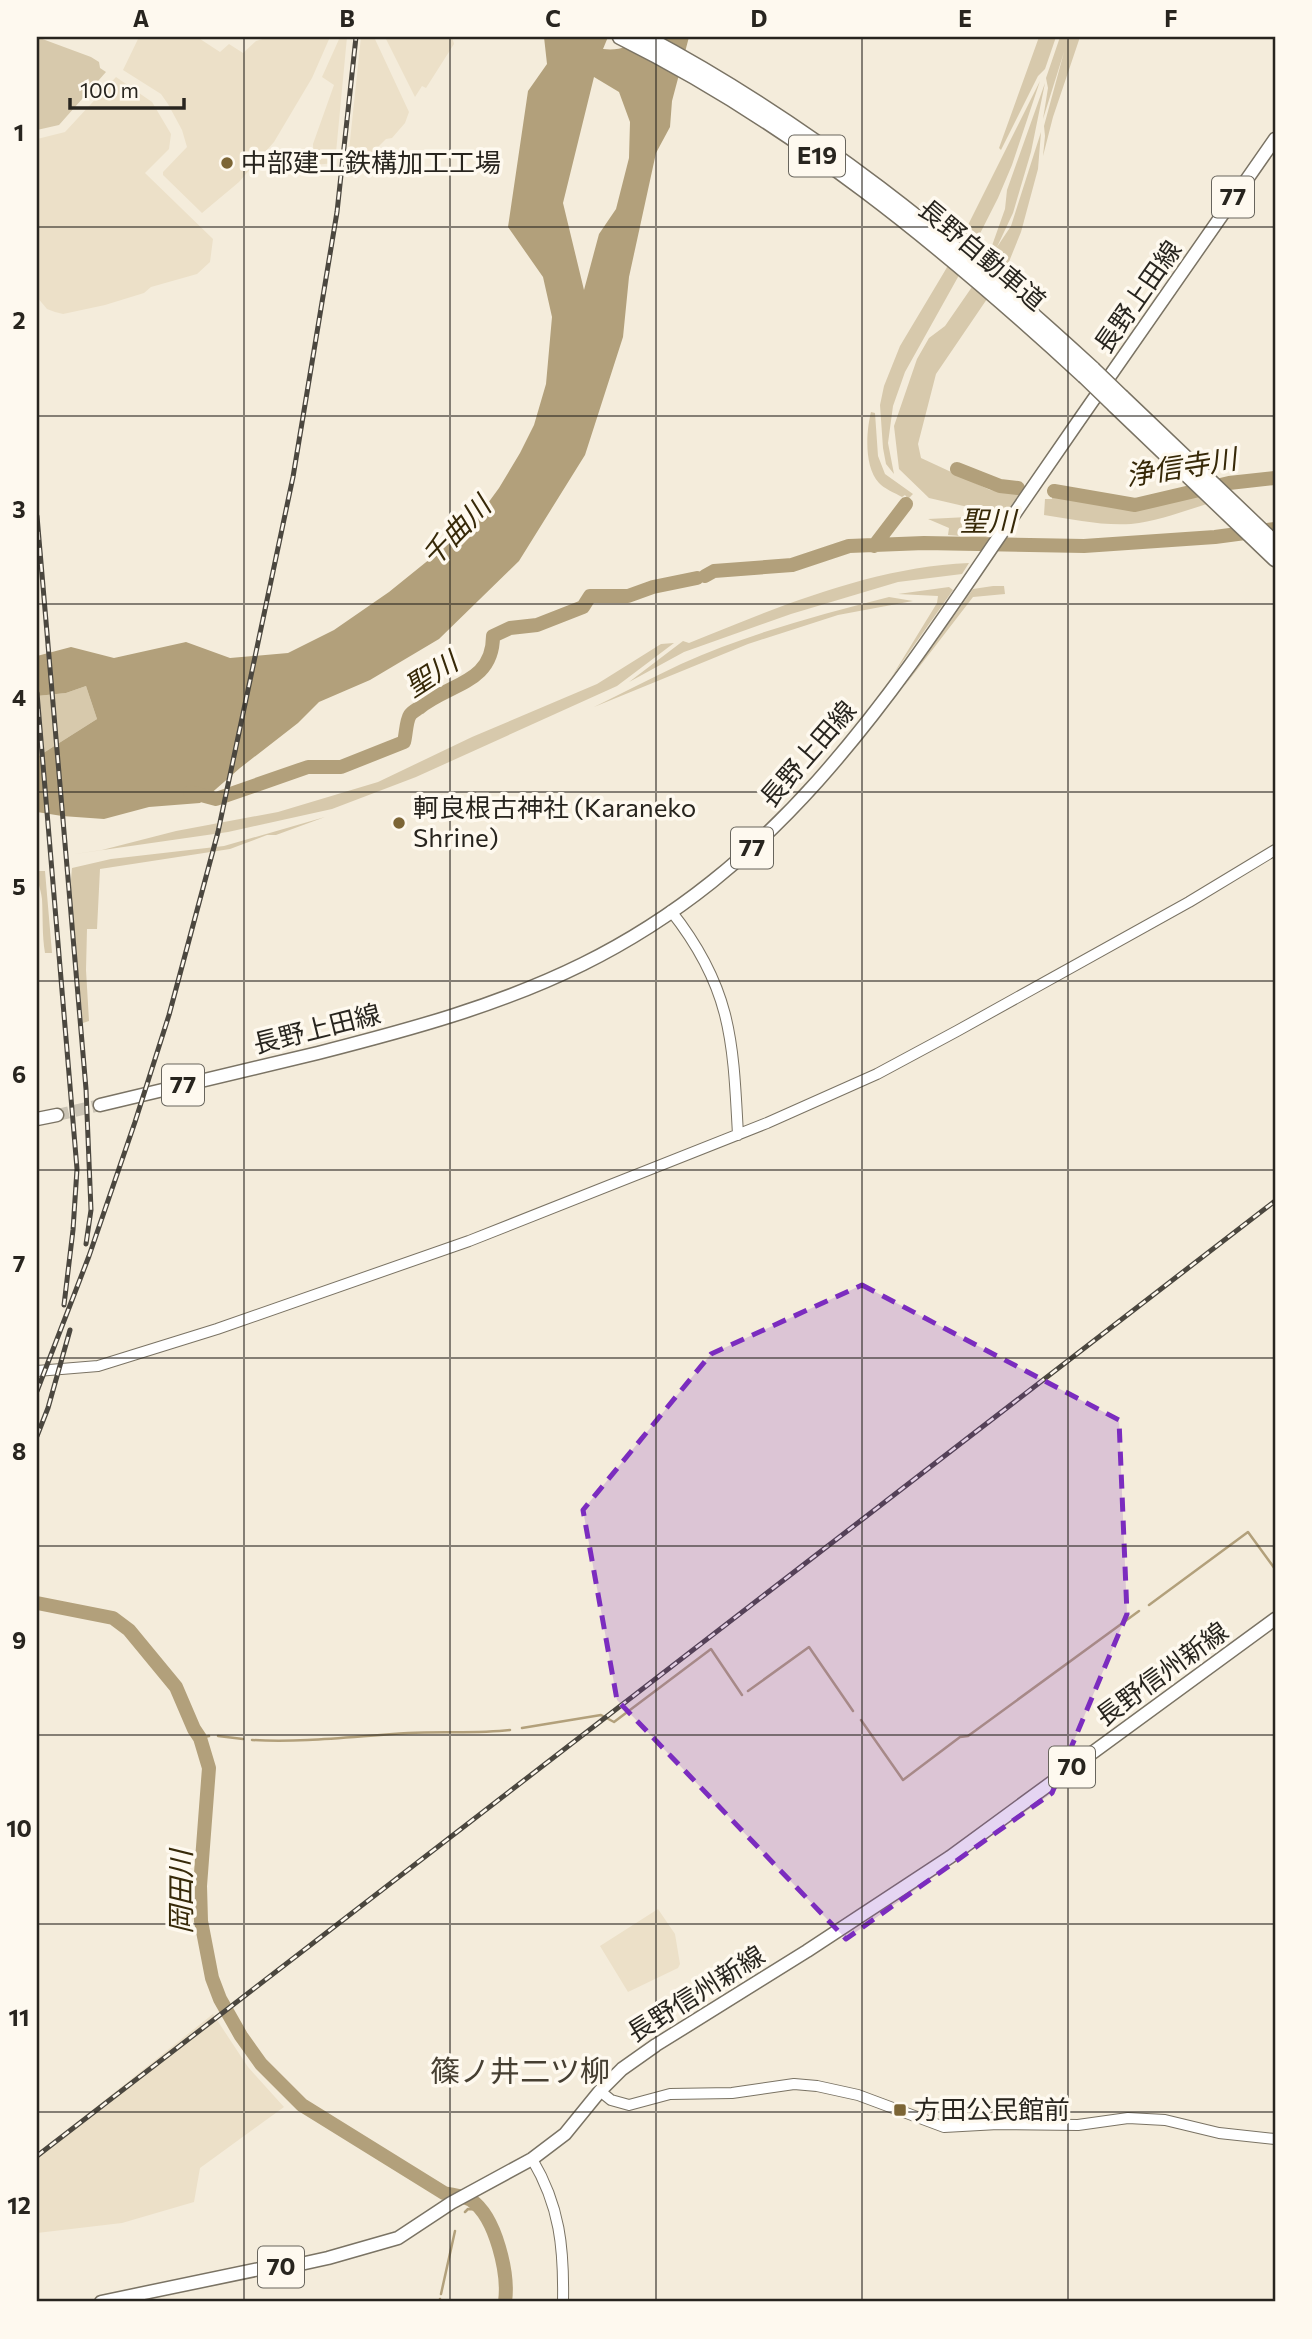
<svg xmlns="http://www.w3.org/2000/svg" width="1312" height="2339" viewBox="0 0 1312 2339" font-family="Commissioner,'Noto Sans JP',sans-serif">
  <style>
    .built { fill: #ece0c8 }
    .green { fill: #d7c9ac }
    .water { fill: #b2a07b; fill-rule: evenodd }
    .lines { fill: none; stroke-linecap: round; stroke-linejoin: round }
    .stream { stroke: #b2a07b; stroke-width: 2.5 }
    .river { stroke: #b2a07b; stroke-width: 14 }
    .major-tunnel { stroke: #cbc4b5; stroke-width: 12; stroke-dasharray: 12 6; stroke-linecap: butt }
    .minor-casing { stroke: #7a7364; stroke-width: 12 }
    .major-casing { stroke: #7a7364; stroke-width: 15 }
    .highway-casing { stroke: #7a7364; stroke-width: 17 }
    .minor { stroke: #fff; stroke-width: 10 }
    .major { stroke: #fff; stroke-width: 12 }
    .highway { stroke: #fff; stroke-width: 14 }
    .rail-casing { stroke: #4b473f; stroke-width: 5 }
    .rail { stroke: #fef9ef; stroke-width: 2.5; stroke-dasharray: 8; stroke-linecap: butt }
    .highway-bridge-casing { stroke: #7a7364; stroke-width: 17; stroke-linecap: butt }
    .highway-bridge { stroke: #fff; stroke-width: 14 }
    .marked { fill: #7b2cbf; fill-opacity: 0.2; stroke: #7b2cbf; stroke-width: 5; stroke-dasharray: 14 9; stroke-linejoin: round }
    .grid { fill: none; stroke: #28251f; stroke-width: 2; stroke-opacity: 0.55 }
    .poi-dot { fill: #7c6535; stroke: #fef9ef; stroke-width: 2.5 }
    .labels { text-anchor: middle; stroke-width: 7; stroke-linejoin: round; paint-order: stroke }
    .shield { fill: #fef9ef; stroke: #68655d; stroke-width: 2 }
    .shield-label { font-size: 24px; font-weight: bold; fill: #28251f }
    .poi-label { font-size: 26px; fill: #28251f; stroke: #fef9ef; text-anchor: start }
    .street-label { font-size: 26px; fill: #28251f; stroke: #fef9ef }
    .water-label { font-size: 28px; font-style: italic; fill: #372908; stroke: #fef9ef }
    .quarter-label { font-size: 30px; fill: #463f32; stroke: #fef9ef }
    .neatline { fill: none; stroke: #28251f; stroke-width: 2.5 }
    .grid-label { font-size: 23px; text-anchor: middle; font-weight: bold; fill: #28251f }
  </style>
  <rect width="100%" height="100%" fill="#f4ecdb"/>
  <!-- built -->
  <path class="built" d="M139 37H197L220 52 229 44 243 53 256 41 269 37H330L312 78 274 142 239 182 202 213 163 175V172L187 147 182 130 168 104 161 94 123 70Z
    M340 37H347L335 163 314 165 313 144 334 85 322 77Z
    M361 37H374L409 112 405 123 392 138 386 139 363 162 347 169Z
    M385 37H452L454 44 426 88 422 86 415 97Z
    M116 77 152 102 171 134 169 149 145 173 213 239 210 262 197 274 151 287 144 293 105 305 63 314 55 312 47 309 37 297V139L65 132Z
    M658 1909 675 1934 680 1964 678 1968 628 1992 600 1946Z
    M213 2014 248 2067 284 2107 200 2168 194 2202 122 2223 37 2233V2154Z"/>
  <!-- green -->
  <path class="green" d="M37 37 91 57 99 62 100 68 106 72 59 125 37 130Z
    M1039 37H1056L1045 69 1038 76 1001 150 999 148Z
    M1060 37H1068L1067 41 1070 37H1080L1053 117 1043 156 1045 136 1044 126 1064 52 1043 119 1048 88 1046 78Z
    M1040 81 1012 165 998 198 958 277 905 372 893 406 888 443 894 474 886 464 883 448 880 405 884 386 900 346 946 269Z
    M1045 83 1031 152 1013 213 997 247 1011 226 1041 132 1038 169 1021 232 1004 274 936 374 918 444 921 458 990 490 1019 494 1006 513 998 514 929 498 899 469 894 426 917 359 929 338 945 326 983 271 1005 209 1007 190Z
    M871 412 875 413 878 456 885 474 913 494 908 499 905 495 902 497C895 493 883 488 879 483 864 467 866 432 871 412Z
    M1199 493 1210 503C1184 511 1158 521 1131 524 1102 526 1072 519 1044 515L1045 499H1052V494L1141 509Z
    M968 517 997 526 985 538 948 535 949 528 928 519Z
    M969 563 962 574 898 582 791 614 684 652 629 682 683 641 689 643C778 607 872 567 969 563Z
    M993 586H1004L1005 594 973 597 903 688 973 589Z
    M949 587 953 590 891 678 937 603 938 596 898 594Z
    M889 597 913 601 838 615 748 644 594 707C623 693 651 678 681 664 747 634 819 615 889 597Z
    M674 643 617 686 416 777 332 809 228 832 68 855 102 850 176 831 278 812 378 782 472 737 597 684 661 644Z
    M86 686 97 719 37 757V696L66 693Z
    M325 817 276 835H267L230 849 100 869 97 929H87L86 970 89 1021 83 1023 70 891 72 868 111 859 224 846Z
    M37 871H45L52 953H45C42 935 43 917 42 899 41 889 37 882 37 871Z"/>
  <!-- water -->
  <path class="water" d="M544 37H608L603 49C618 51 630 47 641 37H689L672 101 670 127 656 153 629 277 623 337 585 455 519 561 439 639 370 680 319 702 298 723 240 768 200 803 149 807 104 819 62 816 37 812V757L97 719 86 686 66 693 37 696V656L71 647 114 658 186 642 230 658 288 653 334 630 389 592 472 525 499 488 520 453 534 425 546 384 552 317 543 277 508 227 528 91 547 64ZM594 77 619 92 630 122 629 158 616 209 599 234 584 290 563 203Z"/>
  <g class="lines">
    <!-- stream -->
    <path class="stream" d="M1149 1605 1248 1532 1275 1569
      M748 1691 809 1647 853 1711
      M861 1720 903 1780 960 1737 968 1736 1139 1611
      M522 1728 601 1715 614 1722 711 1649 742 1695
      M218 1736 243 1739
      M200 1738 209 1736
      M252 1740C304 1743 356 1736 408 1733 442 1731 476 1734 510 1730
      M1275 1801V1817
      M465 2212 468 2209 481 2210
      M441 2294 455 2231
      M439 2302 440 2299"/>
    <!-- river -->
    <path class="river" d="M957 469 1000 486 1018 488
      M1054 491 1135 505 1229 483 1275 478
      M874 546 906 504
      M705 576 714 571 792 565 849 546 924 543 1084 546 1215 537 1275 529
      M190 792 216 799 308 767H341L404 742C406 735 406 721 410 715 412 712 416 710 419 708 449 683 493 684 493 636L510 628 537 625 583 607 590 596H628L653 587 697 578
      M37 1603 113 1618 129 1630 176 1687 194 1729 200 1738 209 1768 200 1886 201 1921 212 1978 220 1999 241 2036 261 2064 302 2105 444 2193C452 2195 464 2196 471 2200 496 2217 509 2274 505 2302"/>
    <!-- major-tunnel -->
    <path class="major-tunnel" d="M57 1115 100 1105"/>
    <!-- minor casing -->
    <g class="minor-casing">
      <path id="minor" d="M671 911C732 988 733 1041 738 1135
        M37 1371 98 1366 217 1329 469 1241 767 1123 877 1074 957 1031 1189 902 1275 850
        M600 2091 611 2100 629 2105 670 2094 732 2093 794 2084 817 2086 858 2095 944 2127 998 2124 1078 2125 1128 2118 1165 2120 1219 2133 1275 2139
        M532 2159C560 2206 564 2248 563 2302"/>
    </g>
    <!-- major casing -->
    <g class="major-casing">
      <path id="major" d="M100 1105C172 1088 245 1071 318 1053 408 1030 498 1006 583 964 789 862 899 683 1024 500 1107 379 1192 259 1275 139
        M37 1119 57 1115
        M101 2302 274 2266 287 2267 328 2258 398 2238 451 2203 532 2159 565 2134 600 2091 622 2069 656 2045 807 1951 950 1857 1275 1619"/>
    </g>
    <!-- highway casing -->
    <g class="highway-casing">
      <path id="highway" d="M620 37C793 123 943 246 1084 376
        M645 37C811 125 955 242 1093 369
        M1122 397 1275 543
        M1114 405 1275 559"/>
    </g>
    <!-- minor -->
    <use href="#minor" class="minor"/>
    <!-- major -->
    <use href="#major" class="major"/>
    <!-- highway -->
    <use href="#highway" class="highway"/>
    <!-- rail casing -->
    <g class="rail-casing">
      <path id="rail" d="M37 516 86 1089 91 1210 86 1244
        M37 693 77 1169 73 1230 64 1305
        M37 1391 89 1256 135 1122 169 1015 218 832 293 477 337 212 356 37
        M37 1436 48 1408 70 1330
        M37 2156 1275 1201"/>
    </g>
    <!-- rail -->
    <use href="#rail" class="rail"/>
    <!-- highway-bridge casing -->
    <g class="highway-bridge-casing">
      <path id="highway-bridge" d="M1093 369 1122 397
        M1084 376 1114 405"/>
    </g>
    <!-- highway-bridge -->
    <use href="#highway-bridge" class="highway-bridge"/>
  </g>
  <!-- marked area -->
  <path class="marked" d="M862 1285 1119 1420 1127 1614 1052 1793 846 1939 617 1700 583 1510 711 1354Z"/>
  <!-- grid -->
  <path class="grid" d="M244 37V2302M450 37V2302M656 37V2302M862 37V2302M1068 37V2302M37 227H1275M37 416H1275M37 604H1275M37 792H1275M37 981H1275M37 1170H1275M37 1358H1275M37 1546H1275M37 1735H1275M37 1924H1275M37 2112H1275"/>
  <!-- markers -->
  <g class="poi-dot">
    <circle cx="227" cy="163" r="7"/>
    <circle cx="399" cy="823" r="7"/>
    <rect x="893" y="2103" width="14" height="14" rx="3.5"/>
  </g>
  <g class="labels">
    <!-- shield labels -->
    <g class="shield">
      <rect x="789" y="135.5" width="56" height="41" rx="5"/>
      <rect x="1212" y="176.5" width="42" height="41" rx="5"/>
      <rect x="731" y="827.5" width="42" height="41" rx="5"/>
      <rect x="162" y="1064.5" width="42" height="41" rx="5"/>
      <rect x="1049" y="1746.5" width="46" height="41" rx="5"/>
      <rect x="258" y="2246.5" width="46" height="41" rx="5"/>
    </g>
    <g class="shield-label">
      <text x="817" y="164">E19</text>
      <text x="1233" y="205">77</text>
      <text x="752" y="856">77</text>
      <text x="183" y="1093">77</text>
      <text x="1072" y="1775">70</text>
      <text x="281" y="2275">70</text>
    </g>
    <!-- poi labels -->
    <g class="poi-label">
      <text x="241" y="172">中部建工鉄構加工工場</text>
      <text x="413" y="817">軻良根古神社 (Karaneko<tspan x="413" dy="30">Shrine)</tspan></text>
      <text x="914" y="2119">方田公民館前</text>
    </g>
    <!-- street labels -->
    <g class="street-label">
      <text transform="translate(982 255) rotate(40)" y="9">長野自動車道</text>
      <text transform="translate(1138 297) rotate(-55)" y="9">長野上田線</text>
      <text transform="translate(808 754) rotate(-49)" y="9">長野上田線</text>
      <text transform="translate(317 1029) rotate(-14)" y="9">長野上田線</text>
      <text transform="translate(1162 1674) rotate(-36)" y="9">長野信州新線</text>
      <text transform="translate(696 1994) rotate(-32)" y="9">長野信州新線</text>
    </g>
    <!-- water labels -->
    <g class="water-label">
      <text transform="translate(1181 467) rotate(-9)" y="10">浄信寺川</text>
      <text x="988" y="531">聖川</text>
      <text transform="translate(456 531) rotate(-46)" y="10">千曲川</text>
      <text transform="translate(431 674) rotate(-33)" y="10">聖川</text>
      <text transform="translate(181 1892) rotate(-90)" y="10">岡田川</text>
    </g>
    <!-- quarter labels -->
    <g class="quarter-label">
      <text x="520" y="2082">篠ノ井二ツ柳</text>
    </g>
  </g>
  <!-- border -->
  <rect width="1312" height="2339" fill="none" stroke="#fef9ef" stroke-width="77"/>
  <!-- scale -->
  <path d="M70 98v10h114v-10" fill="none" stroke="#28251f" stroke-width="3.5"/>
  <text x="80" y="98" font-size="21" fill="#28251f" stroke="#fef9ef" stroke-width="5" paint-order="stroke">100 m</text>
  <rect x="38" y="38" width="1236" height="2262" class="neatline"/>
  <g class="grid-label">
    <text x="141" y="27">A</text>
    <text x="347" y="27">B</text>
    <text x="553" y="27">C</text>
    <text x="759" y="27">D</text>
    <text x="965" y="27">E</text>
    <text x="1171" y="27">F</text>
    <text x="19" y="141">1</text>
    <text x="19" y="329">2</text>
    <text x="19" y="518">3</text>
    <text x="19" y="706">4</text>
    <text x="19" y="895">5</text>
    <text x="19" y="1083">6</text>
    <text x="19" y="1272">7</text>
    <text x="19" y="1460">8</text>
    <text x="19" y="1649">9</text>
    <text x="19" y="1837">10</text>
    <text x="19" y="2026">11</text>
    <text x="19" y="2214">12</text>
  </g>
</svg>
